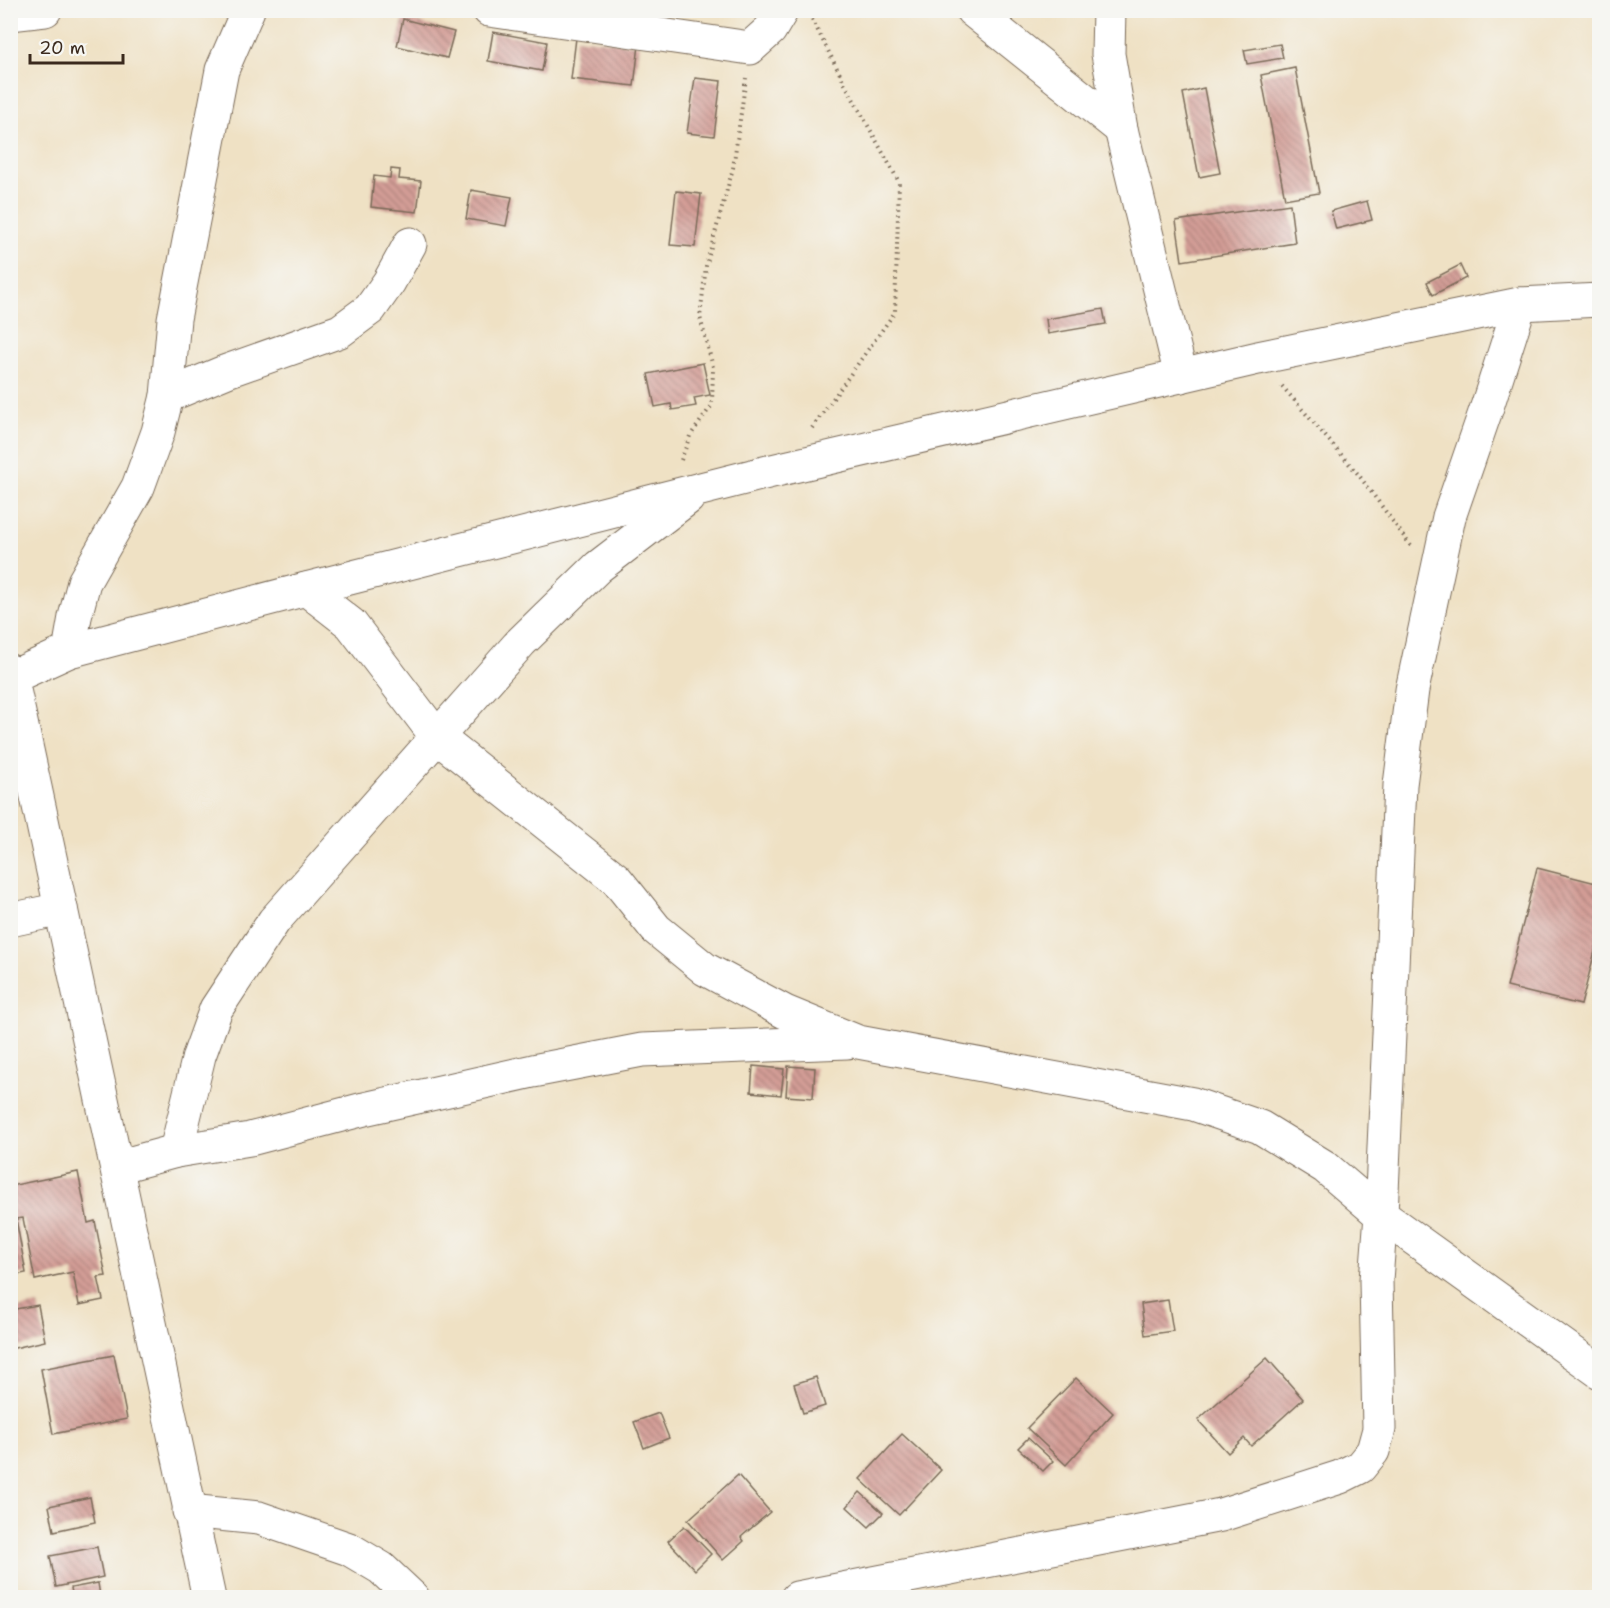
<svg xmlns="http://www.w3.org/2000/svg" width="1610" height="1608" viewBox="0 0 1610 1608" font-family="'Shantell Sans',sans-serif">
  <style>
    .building { fill: url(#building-back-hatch) }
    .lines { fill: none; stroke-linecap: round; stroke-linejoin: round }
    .minor-casing { stroke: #7a6a58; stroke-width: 35 }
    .path { stroke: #7a6a58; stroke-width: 4; stroke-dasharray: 1.5 4.5; stroke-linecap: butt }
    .minor { stroke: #fff; stroke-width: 33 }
  </style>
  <defs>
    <pattern id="building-back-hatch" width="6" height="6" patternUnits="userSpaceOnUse" patternTransform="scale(1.5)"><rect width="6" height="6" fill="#d39d96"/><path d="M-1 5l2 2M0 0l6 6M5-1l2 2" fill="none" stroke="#ac807a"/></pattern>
  </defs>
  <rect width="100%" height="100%" fill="#f6f6f2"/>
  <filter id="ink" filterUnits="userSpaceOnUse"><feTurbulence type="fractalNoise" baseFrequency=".0167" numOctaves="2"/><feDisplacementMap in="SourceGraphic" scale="12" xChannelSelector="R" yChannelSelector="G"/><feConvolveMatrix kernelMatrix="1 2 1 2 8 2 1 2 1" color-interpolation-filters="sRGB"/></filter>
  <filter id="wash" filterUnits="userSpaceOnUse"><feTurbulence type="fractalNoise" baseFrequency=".008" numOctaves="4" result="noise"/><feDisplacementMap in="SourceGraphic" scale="24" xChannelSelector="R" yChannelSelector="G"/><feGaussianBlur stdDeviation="1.35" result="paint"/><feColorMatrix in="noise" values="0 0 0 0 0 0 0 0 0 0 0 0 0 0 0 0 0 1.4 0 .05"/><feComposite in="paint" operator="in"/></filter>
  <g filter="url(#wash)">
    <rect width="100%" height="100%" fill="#efe1c4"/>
    <g id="blocks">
      <!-- building -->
      <g class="building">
        <polygon points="403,19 454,32 447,58 397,46"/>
        <polygon points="493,32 547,42 542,71 488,61"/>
        <polygon points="576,38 639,45 634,86 571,79"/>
        <polygon points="1280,44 1283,58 1247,64 1244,50"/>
        <polygon points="1295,68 1319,193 1285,199 1261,75"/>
        <polygon points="695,78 721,81 714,136 687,133"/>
        <polygon points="1204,88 1220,173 1199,177 1183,93"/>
        <polygon points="391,169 400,170 399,179 421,181 417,212 371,207 374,176 390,178"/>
        <polygon points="471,190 512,197 506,226 466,219"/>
        <polygon points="676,191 701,194 695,247 670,245"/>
        <polygon points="1367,201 1372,220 1336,229 1331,211"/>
        <polygon points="1290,204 1295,243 1182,261 1176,221"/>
        <polygon points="1460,265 1466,278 1433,295 1427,282"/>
        <polygon points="1103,309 1106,324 1048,334 1046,319"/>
        <polygon points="703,363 710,395 694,398 696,406 672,410 671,404 655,407 648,374"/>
        <polygon points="1537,868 1600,884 1600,932 1581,1005 1507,987"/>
        <polygon points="753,1066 784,1069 781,1095 751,1092"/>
        <polygon points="788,1066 815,1068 813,1098 786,1096"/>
        <polygon points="78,1172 88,1223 95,1221 106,1276 98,1277 103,1300 79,1305 73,1272 35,1280 23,1218 16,1219 26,1273 10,1276 10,1186"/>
        <polygon points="1168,1300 1173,1331 1145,1335 1141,1304"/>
        <polygon points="38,1305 45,1341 10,1349 10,1310"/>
        <polygon points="114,1355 127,1419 53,1434 41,1369"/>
        <polygon points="1267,1358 1303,1399 1251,1446 1244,1438 1228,1453 1198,1420"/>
        <polygon points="816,1377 825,1406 803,1413 794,1384"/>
        <polygon points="1076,1378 1113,1413 1066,1465 1027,1428"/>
        <polygon points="659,1413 669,1438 644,1448 634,1422"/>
        <polygon points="902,1434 941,1470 899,1515 860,1479"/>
        <polygon points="1028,1438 1053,1461 1043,1471 1018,1448"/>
        <polygon points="738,1475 770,1512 741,1537 744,1541 723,1560 688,1520"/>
        <polygon points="860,1492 883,1513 869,1527 847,1507"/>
        <polygon points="90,1497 95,1522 54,1531 49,1506"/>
        <polygon points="684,1526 711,1554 695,1570 668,1541"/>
        <polygon points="97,1547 103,1577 56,1587 50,1556"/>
        <polygon points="98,1583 100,1596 73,1598 71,1588"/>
      </g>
    </g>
  </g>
  <g filter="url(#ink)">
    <use href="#blocks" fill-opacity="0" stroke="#7a6a58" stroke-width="1.5"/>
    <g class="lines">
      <defs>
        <g id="minor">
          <polyline points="489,10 750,48 770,30 782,10"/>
          <polyline points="972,10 1121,129"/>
          <polyline points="1109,10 1108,54 1121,129 1181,376"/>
          <polyline points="10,14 45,10"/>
          <polyline points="1520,304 1487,407 1449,517 1412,690 1400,785 1381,1215 1600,1372"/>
          <polyline points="167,396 227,371 340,331 370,309 389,282 410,244"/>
          <polyline points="306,589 351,624 437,737 616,879 656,929 705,969 785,1012 858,1042 1193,1104 1260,1127 1325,1167 1381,1215 1376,1280 1379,1429 1373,1451 1360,1467 1340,1477 1221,1515 797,1598"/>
          <polyline points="69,651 75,617 84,582 138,487 158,432 167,396 174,319 222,70 248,10"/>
          <polyline points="10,671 209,1598"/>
          <polyline points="10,678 69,651 306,589 772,471 1258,358 1520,304 1600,300"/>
          <polyline points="10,920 61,909"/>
          <polyline points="176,1151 199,1056 216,1009 274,921 521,642 598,567 688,498"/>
          <polyline points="117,1167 176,1151 250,1139 364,1109 533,1071 642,1050 847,1042"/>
          <polyline points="189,1511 259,1518 349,1549 381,1568 413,1598"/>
        </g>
      </defs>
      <!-- minor casing -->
      <use href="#minor" class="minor-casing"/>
      <!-- path -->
      <g class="path">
        <polyline points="812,19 845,84 899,182 895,312 812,428"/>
        <polyline points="1282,386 1358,474 1411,546"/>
        <polyline points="681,460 690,436 712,405 713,367 700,317 706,266 733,168 746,78"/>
      </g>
      <!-- minor -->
      <use href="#minor" class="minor"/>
    </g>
  </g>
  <!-- margin -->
  <rect width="1610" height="1608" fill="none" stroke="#f6f6f2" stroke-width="36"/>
  <!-- scale -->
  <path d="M30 54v9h93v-9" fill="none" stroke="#3b2a1e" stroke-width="3"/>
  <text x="39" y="54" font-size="18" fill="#3b2a1e" stroke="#f6f6f2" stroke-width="4.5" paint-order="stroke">20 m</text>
</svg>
